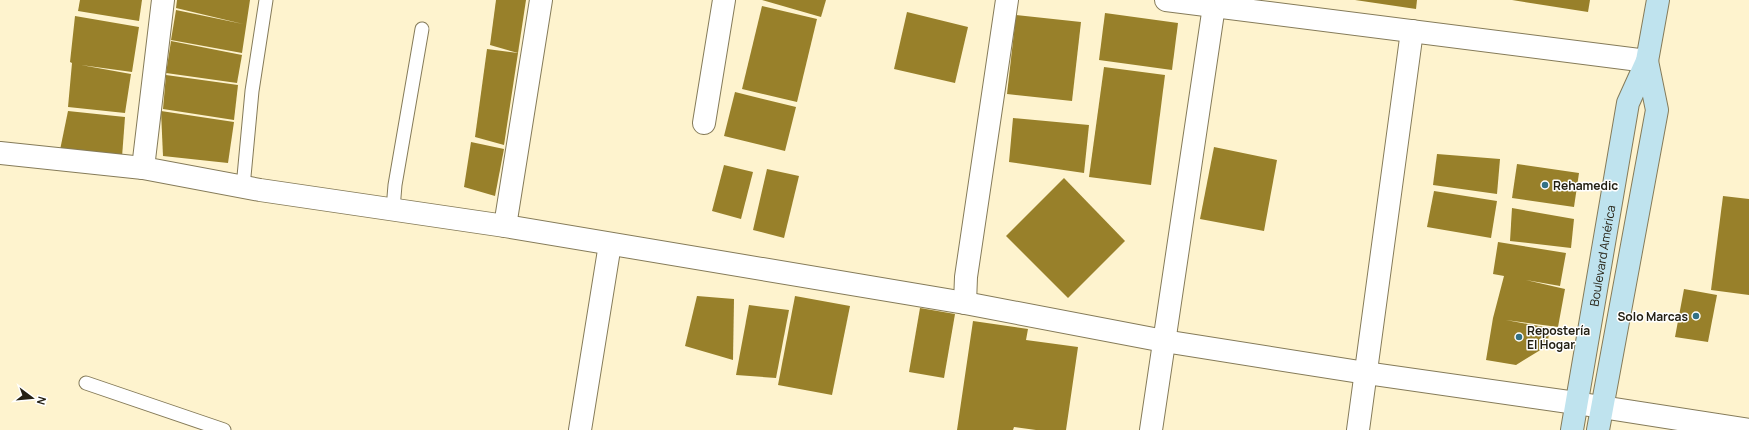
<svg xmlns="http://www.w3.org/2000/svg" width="1749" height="430" viewBox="0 0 1749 430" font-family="Manrope,sans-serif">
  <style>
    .building { fill: #98802a }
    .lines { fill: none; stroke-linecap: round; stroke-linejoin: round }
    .service-casing { stroke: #857b59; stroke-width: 15 }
    .minor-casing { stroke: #857b59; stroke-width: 24 }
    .tertiary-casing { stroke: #857b59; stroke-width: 24 }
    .secondary-casing { stroke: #857b59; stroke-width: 24 }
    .service { stroke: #fff; stroke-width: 13 }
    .minor { stroke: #fff; stroke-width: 22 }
    .tertiary { stroke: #fff; stroke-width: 22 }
    .secondary { stroke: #bfe3ee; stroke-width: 22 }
    .poi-dot { fill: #337186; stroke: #fff; stroke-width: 1.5 }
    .labels { text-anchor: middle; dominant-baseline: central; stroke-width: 3; stroke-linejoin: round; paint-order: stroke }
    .poi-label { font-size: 12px; font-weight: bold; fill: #242013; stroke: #fff; text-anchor: start }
    .street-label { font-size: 12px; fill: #242013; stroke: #fff }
  </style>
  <rect width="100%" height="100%" fill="#fef3ce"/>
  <!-- building -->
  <g class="building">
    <polygon points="80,0 142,0 139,21 78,11"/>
    <polygon points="177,0 250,0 242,53 171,40 176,10 243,24 176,8"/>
    <polygon points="496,0 526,0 518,53 490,45"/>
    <polygon points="762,0 826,0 821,17"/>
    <polygon points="1355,0 1417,0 1416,9"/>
    <polygon points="1512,0 1590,0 1588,12"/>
    <polygon points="762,6 817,19 797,102 742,89"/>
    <polygon points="907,12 968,27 955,83 894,69"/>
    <polygon points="1105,13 1178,23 1172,70 1099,60"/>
    <polygon points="1016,15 1081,22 1072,101 1007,94"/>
    <polygon points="75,16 139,27 132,72 81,65 131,74 125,113 68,107 72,63 70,62"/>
    <polygon points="171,41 242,55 237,83 166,73"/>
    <polygon points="487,49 518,53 504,145 475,137"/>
    <polygon points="1104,67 1165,75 1151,185 1089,177"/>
    <polygon points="166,75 238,85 234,120 163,109"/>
    <polygon points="735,92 796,107 785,151 724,136"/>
    <polygon points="68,111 125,117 122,157 60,150"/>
    <polygon points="161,111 234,122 228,163 163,156"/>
    <polygon points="1013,118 1089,125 1084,173 1009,162"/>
    <polygon points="471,142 504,149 495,196 464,187"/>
    <polygon points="1214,147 1277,160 1264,231 1200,219"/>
    <polygon points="1437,154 1500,159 1497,194 1433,185"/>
    <polygon points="1517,164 1579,173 1574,207 1512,198"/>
    <polygon points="724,165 753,172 741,219 712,211"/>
    <polygon points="767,169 799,176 784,238 753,230"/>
    <polygon points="1064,178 1125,241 1068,298 1006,236"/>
    <polygon points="1434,191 1497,201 1491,238 1427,227"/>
    <polygon points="1723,196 1749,199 1749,295 1711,290"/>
    <polygon points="1512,208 1574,219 1571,248 1510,241"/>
    <polygon points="1498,242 1566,253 1560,286 1526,280 1565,289 1558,327 1506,320 1550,328 1547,346 1516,365 1486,360 1493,318 1504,276 1493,274"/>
    <polygon points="1684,289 1717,295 1708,342 1675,337"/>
    <polygon points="697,296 734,299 733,360 685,346"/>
    <polygon points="795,296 850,306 832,395 778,385"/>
    <polygon points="749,305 789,310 776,378 736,375"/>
    <polygon points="920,308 955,314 944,378 909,372"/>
    <polygon points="973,321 1028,329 1026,340 1078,347 1066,430 1036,430 1014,427 1013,430 957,430"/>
  </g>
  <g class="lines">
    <defs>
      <g id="service">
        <polyline points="243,187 252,91 266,0"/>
        <polyline points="393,209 395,185 422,29"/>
        <polyline points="86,383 224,430"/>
      </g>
      <g id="minor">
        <polyline points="1166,0 1647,61"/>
        <polyline points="704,123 724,0"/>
        <polyline points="0,153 143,168 260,190 505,226 965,303 1164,341 1366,373 1576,403"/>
        <polyline points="143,168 163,0"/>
        <polyline points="505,226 541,0"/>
        <polyline points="965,303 966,277 1007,0"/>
        <polyline points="580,430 610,244"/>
        <polyline points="1151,430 1214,6"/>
        <polyline points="1358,430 1412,31"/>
      </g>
      <polyline id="tertiary" points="1576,403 1749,430"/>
      <g id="secondary">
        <path id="s1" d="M1572 430 1628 103 1647 61 1658 0"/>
        <polyline points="1598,430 1657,110 1647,61"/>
      </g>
    </defs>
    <!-- service casing -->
    <use href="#service" class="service-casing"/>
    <!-- minor casing -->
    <use href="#minor" class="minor-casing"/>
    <!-- tertiary casing -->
    <use href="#tertiary" class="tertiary-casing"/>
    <!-- secondary casing -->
    <use href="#secondary" class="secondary-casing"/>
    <!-- service -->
    <use href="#service" class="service"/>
    <!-- minor -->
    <use href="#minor" class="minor"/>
    <!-- tertiary -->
    <use href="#tertiary" class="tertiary"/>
    <!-- secondary -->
    <use href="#secondary" class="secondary"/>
  </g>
  <!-- markers -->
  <g class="poi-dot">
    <circle cx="1545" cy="185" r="4"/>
    <circle cx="1696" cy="316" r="4"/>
    <circle cx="1519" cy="337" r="4"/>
  </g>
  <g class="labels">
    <!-- poi labels -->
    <g class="poi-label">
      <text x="1553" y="185">Rehamedic</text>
      <text x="1688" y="316" text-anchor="end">Solo Marcas</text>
      <text x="1527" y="330">Repostería<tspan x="1527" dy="14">El Hogar</tspan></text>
    </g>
    <!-- street labels -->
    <g class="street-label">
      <text stroke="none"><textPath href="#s1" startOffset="177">Boulevard América</textPath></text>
    </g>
  </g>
  <!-- north arrow -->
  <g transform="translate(32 398) rotate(106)" stroke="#ffffff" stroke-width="3" paint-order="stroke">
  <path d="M0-3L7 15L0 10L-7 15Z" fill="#242013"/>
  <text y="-6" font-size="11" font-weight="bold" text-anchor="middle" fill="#242013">N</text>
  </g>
</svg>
